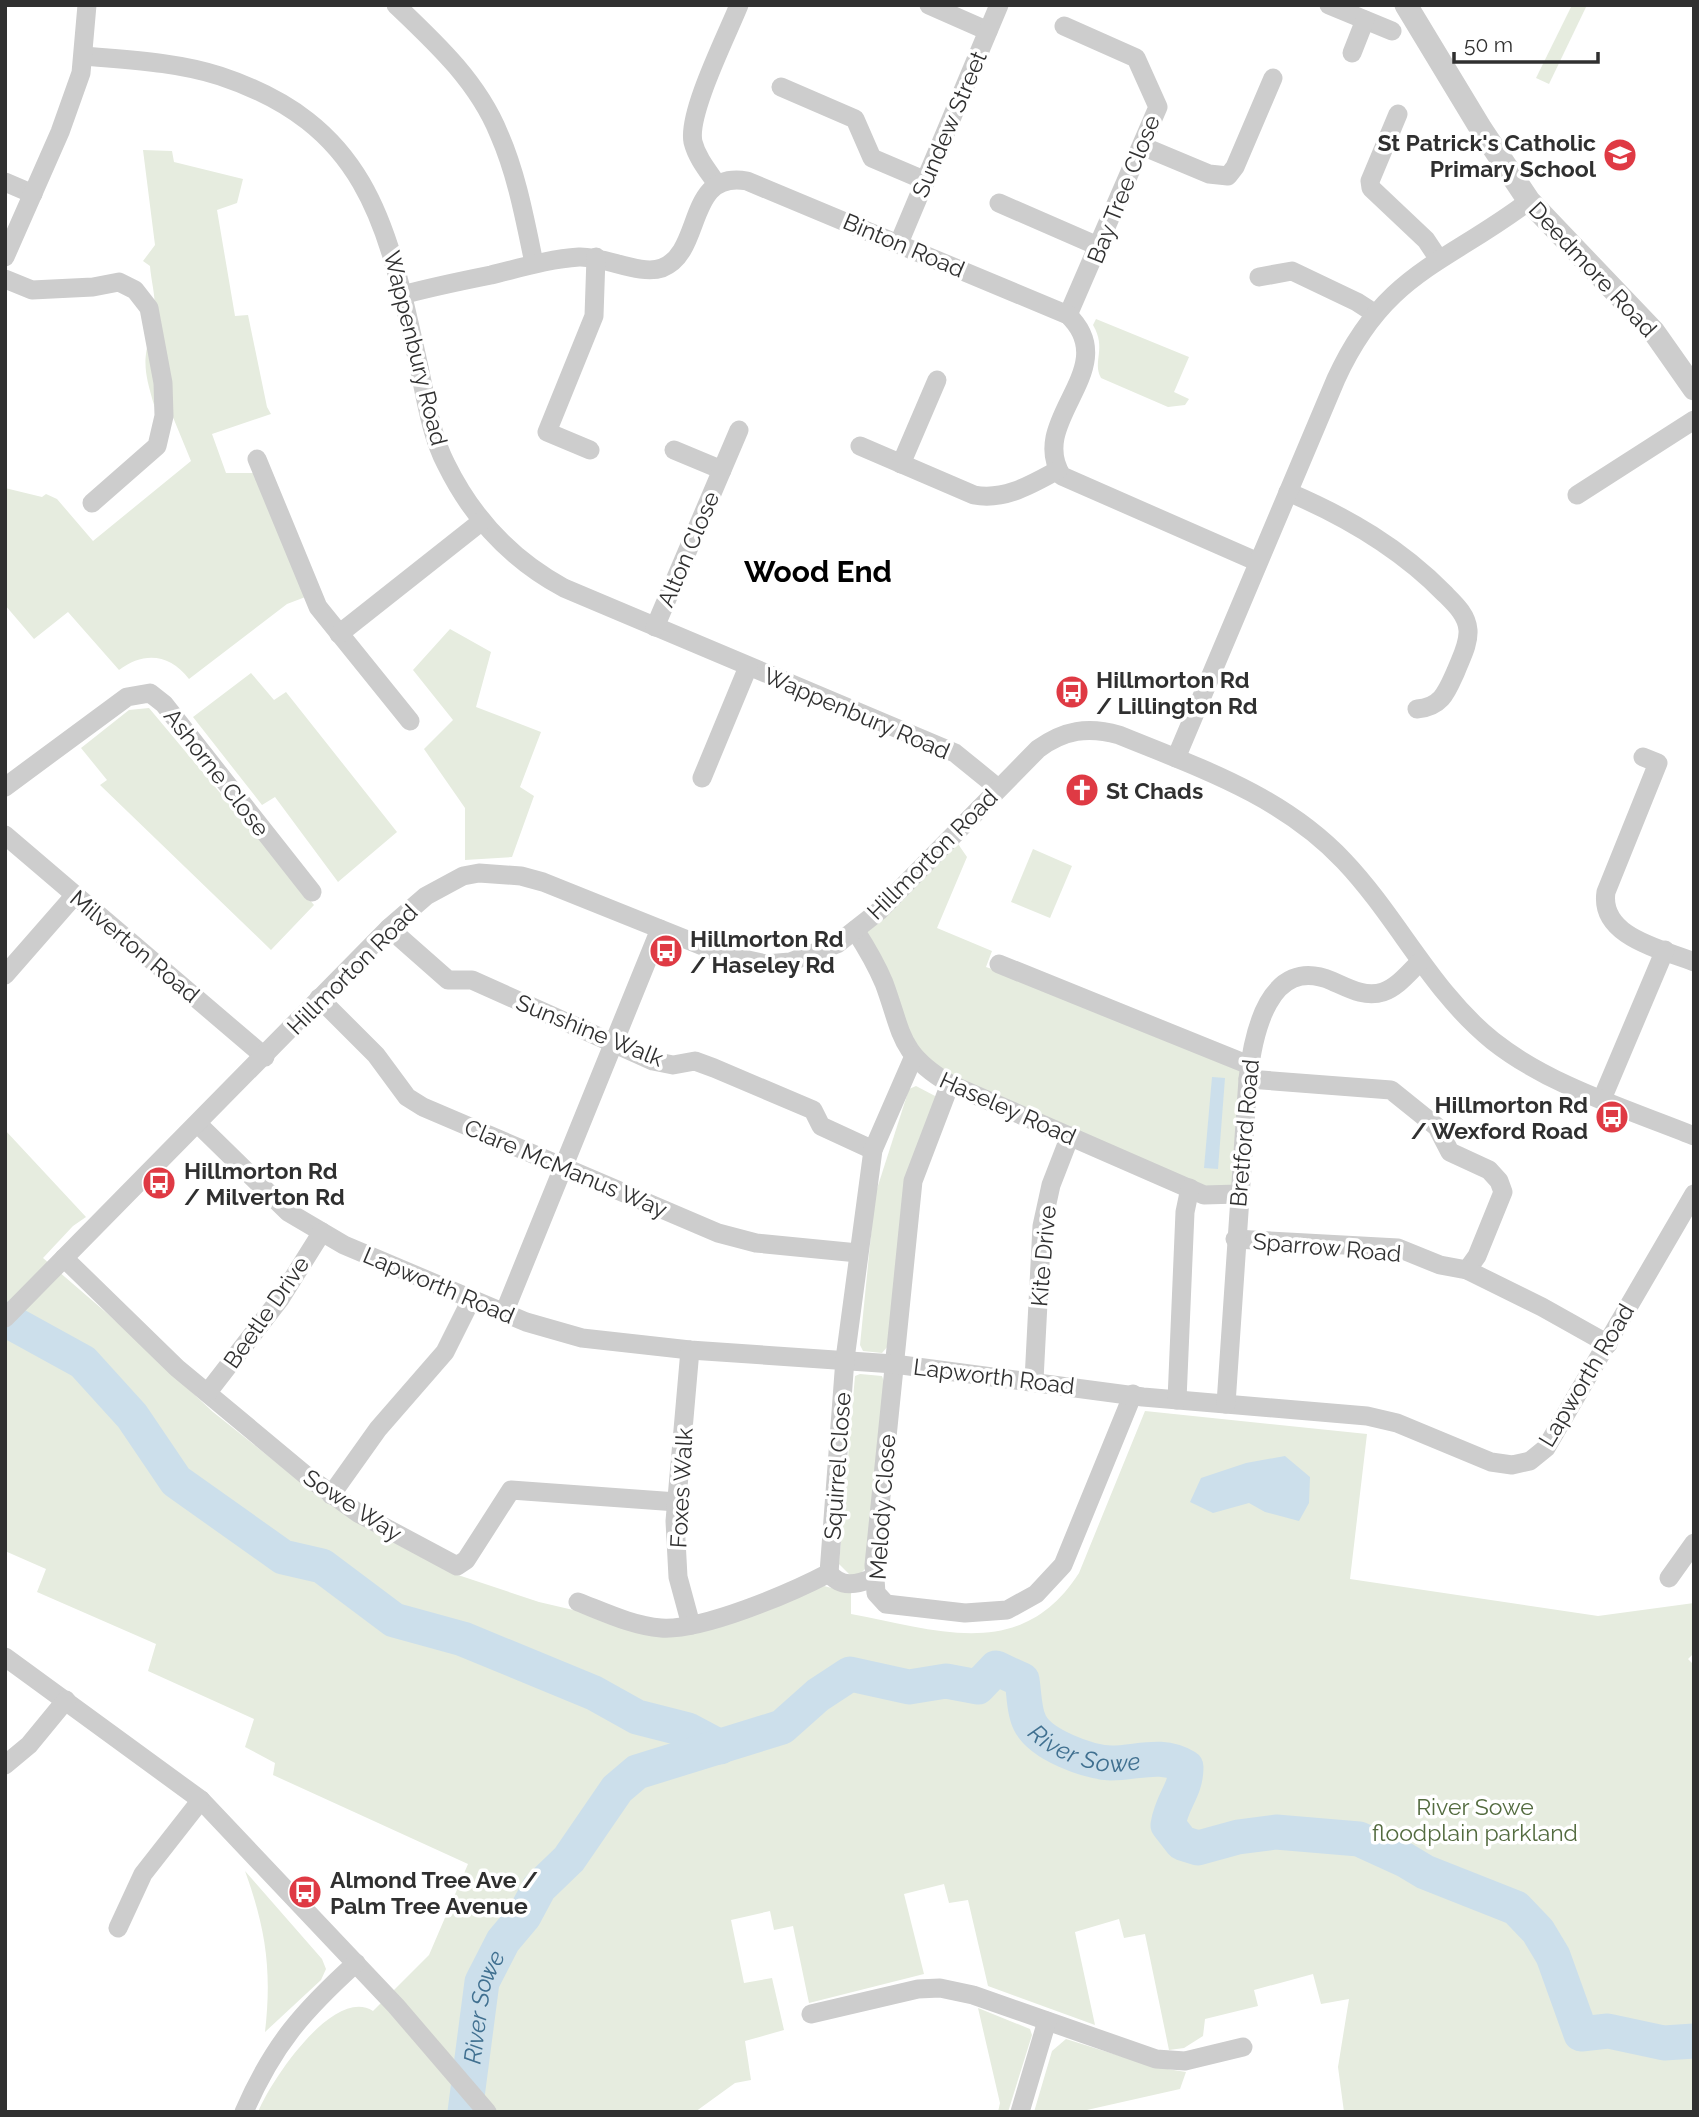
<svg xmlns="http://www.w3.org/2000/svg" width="1699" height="2117" viewBox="0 0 1699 2117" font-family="Raleway,sans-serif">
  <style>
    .green { fill: #e6ecdf }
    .water { fill: #ccdfeb }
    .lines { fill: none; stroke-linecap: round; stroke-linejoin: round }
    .river { stroke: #ccdfeb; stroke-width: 35 }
    .minor { stroke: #cdcdcd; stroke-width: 19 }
    .tertiary { stroke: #cdcdcd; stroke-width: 23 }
    .labels { text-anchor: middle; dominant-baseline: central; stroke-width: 7; stroke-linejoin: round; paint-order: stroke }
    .street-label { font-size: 23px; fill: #303030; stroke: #fff }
    .poi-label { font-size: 23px; font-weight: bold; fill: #303030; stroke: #fff; text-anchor: start }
    .park-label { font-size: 23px; fill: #536b3f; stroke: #fff }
    .water-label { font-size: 24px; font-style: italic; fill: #407090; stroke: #fff }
    .district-label { font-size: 30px; font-weight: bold; fill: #000; stroke: #fff }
  </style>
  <rect width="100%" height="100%" fill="#fff"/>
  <!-- green -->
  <g class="green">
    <polygon points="1572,5 1587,5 1549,84 1536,78"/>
    <path d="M143 150 172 151 174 162 243 179 237 203 217 210 235 316 248 315 267 407 271 414 212 434 226 473H256L308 596 287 604 189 679C170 654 144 651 119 670L68 612 34 639 5 605V488L42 497 46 494 57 499 93 541 191 461 170 410 155 408C141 362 144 361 154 316 157 301 151 281 150 266L143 261 155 245Z"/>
    <path d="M1096 319 1189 357 1174 392 1189 399 1185 405 1168 407 1101 378C1092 361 1107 349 1093 325Z"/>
    <polygon points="450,629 491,652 476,707 541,732 520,787 534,796 512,857 465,860 465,808 424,749 453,720 413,670"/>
    <polygon points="251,673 274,700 286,692 397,832 338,882 275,797 262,805 193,717"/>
    <polygon points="149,708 314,905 271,950 100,785 107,780 81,748 129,710"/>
    <polygon points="954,838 967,857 937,928 992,951 986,967 1031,982 1244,1068 1235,1189 1210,1188 951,1078 918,1052 862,929"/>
    <polygon points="1033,849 1072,866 1050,918 1011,902"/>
    <polygon points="916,1086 937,1097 888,1346 882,1353 863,1351 860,1345 875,1195 909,1089"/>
    <path d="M5 1130 86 1217 73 1226 43 1258 109 1315 213 1412 327 1503 381 1535 458 1575 539 1602 599 1616 663 1636 824 1586 851 1593V1614C938 1630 1021 1663 1079 1573L1145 1411 1367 1434 1350 1579 1598 1616 1694 1603V1653L1688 1659 1694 1665V2112H1344L1338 2067 1349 1999 1321 2004 1313 1974 1254 1990 1258 2006 1205 2019 1203 2036 1184 2048 1169 2050 1145 1934 1124 1938 1119 1919 1075 1932 1095 2025 988 1986 968 1900 949 1903 944 1884 904 1894 924 1974 809 2003 793 1926 774 1930 770 1911 731 1920 744 1983 772 1978 784 2030 745 2041 751 2080 735 2083 695 2112H258C271 2080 334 1986 373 2011L429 1955 468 1864 273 1775 275 1763 245 1747 254 1719 148 1671 156 1644 37 1592 46 1569 5 1551Z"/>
    <polygon points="860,1374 882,1376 884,1382 866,1568 860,1574 850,1575 839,1564 855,1376"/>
    <path d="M245 1871 322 1959 326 1969 321 1980 265 2032C272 1971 266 1929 245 1871Z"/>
    <polygon points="978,2008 1030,2029 1032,2035 1008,2112 998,2112 1000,2103"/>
    <polygon points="1066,2039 1155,2067 1186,2072 1180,2089 1078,2112 1034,2112 1052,2051"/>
  </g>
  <!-- water -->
  <g class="water">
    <polygon points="1212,1077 1225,1078 1218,1169 1204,1168"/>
    <polygon points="1285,1456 1310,1477 1309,1503 1299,1521 1265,1512 1249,1503 1213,1513 1190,1502 1201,1478 1246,1463"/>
  </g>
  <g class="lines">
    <!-- river -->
    <g class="river">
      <polyline points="5,1319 83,1362 132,1416 176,1481 283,1557 322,1566 394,1620 463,1639 594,1693 637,1717 688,1730 720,1747"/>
      <path id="s1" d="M465 2112 482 1982 503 1941 524 1916 539 1888 569 1859 617 1789 637 1772 782 1727 818 1695 850 1674 909 1687 946 1681 978 1687 996 1668 1022 1680C1024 1692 1024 1712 1030 1723 1041 1745 1088 1762 1111 1763 1138 1763 1161 1752 1186 1767 1186 1791 1172 1800 1168 1825L1182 1843 1198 1848 1238 1837 1276 1832 1359 1839 1405 1860 1425 1872 1516 1908 1538 1931 1553 1956 1581 2034 1608 2031 1664 2043 1694 2041"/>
    </g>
    <!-- minor -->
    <g class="minor">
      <path d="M396 5C436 43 478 82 499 134 517 175 525 220 534 263"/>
      <polyline points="929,5 988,31"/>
      <polyline points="1329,5 1392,31"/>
      <polyline points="1064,26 1136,58 1158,107 1068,315"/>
      <polyline points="1352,53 1365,20"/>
      <path d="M84 56C129 60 177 62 220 76 371 126 388 229 419 367 426 399 431 435 446 464 472 517 512 560 564 588L955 753 998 788"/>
      <polyline points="781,87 855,119 872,158 926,181"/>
      <polyline points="1398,114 1370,181 1371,188 1426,240 1438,258"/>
      <polyline points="1142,146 1209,174 1228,176 1235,167 1273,78"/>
      <polyline points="5,182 33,194"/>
      <path d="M717 184C708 171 697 158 693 142 687 114 727 35 739 5"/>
      <polyline points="999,203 1100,247"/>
      <polyline points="899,243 999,5"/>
      <polyline points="5,257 60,132 81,73 87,5"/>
      <polyline points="1259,277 1292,271 1357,302 1374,313"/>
      <polyline points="5,279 32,290 93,287 119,282 135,290 149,308 163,383 164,416 157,446 92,503"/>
      <path d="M402 295C432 287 461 281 491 275 520 268 549 259 579 257 605 256 640 276 662 268 704 252 685 170 747 181L1068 315C1124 369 1026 420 1062 476L1258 562"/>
      <path d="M860 446 974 495C1005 501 1032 484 1058 470"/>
      <polyline points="590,450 547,432 594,316 596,257"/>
      <polyline points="674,450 722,470"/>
      <polyline points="257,459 318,607 410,721"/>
      <polyline points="901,464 937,380"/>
      <path d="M1288 492C1347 517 1400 548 1445 594 1455 604 1467 615 1468 630 1469 644 1461 658 1456 671 1447 691 1442 707 1417 709"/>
      <polyline points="1577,495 1694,420"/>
      <polyline points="655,627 739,430"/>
      <polyline points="339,634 482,521"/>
      <path d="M1643 757 1658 763 1606 892C1599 937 1662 949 1694 962"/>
      <path d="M1176 758 1336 379C1385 272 1444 265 1529 201"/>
      <polyline points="702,778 748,667"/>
      <polyline points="5,787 127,697 150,693 164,704 312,892"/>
      <polyline points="5,835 265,1057"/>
      <polyline points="389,928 448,980 472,980 653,1061 673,1065 695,1061 714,1068 813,1110 821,1126 873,1150"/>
      <path d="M855 930C866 947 876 964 884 983 903 1034 898 1053 950 1084L1204 1195 1238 1194"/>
      <polyline points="999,964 1249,1065"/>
      <polyline points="5,975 75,895"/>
      <polyline points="319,998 376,1055 407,1097 423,1107 718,1233 756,1243 858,1253"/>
      <polyline points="1248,1079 1391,1090 1437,1127 1450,1152 1489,1170 1499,1181 1503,1192 1477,1256 1467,1270"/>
      <polyline points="950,1084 913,1181 874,1565 876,1593 886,1604 965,1613 1007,1610 1036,1594 1063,1565 1133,1394"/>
      <polyline points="1602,1099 1665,950"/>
      <polyline points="198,1124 288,1212 344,1245 526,1322 582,1338 690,1350 894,1364 1143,1397 1367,1416 1397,1423 1491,1462 1512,1465 1530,1461 1546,1448 1694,1194"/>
      <polyline points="1235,1239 1398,1248 1440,1265 1467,1270 1542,1307 1608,1344"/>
      <polyline points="64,1258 177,1368 308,1477 358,1513 457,1566 466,1560 511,1490 677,1502"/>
      <polyline points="504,1313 660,929"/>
      <path d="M5 1318 389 928 426 896 463 876 479 873 521 876 543 882 725 955 766 964 790 962 837 944 879 911 1038 749C1064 730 1088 726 1119 735 1200 768 1283 796 1344 861 1398 918 1431 991 1493 1041 1550 1086 1627 1109 1694 1136"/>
      <polyline points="690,1350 675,1521 678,1577 691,1625"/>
      <polyline points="1034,1380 1042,1226 1051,1185 1070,1136"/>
      <polyline points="208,1392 280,1299 322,1232"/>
      <polyline points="1177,1400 1185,1212 1190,1188"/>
      <path d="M1226 1404 1248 1079C1253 1034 1269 954 1332 981 1348 988 1365 998 1383 992 1398 987 1409 972 1420 962"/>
      <polyline points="331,1495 378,1429 445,1352 471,1300"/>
      <path d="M829 1573C841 1588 856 1585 873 1578"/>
      <polyline points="1669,1578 1694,1543"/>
      <path d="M578 1602C604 1612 633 1626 661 1628 702 1631 791 1593 829 1573L845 1359 873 1150 914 1056"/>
      <polyline points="5,1657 201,1800 396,2006 487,2112"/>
      <polyline points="5,1765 29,1745 66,1700"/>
      <polyline points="118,1928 143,1874 201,1800"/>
      <polyline points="811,2014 918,1989 940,1988 973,1995 1156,2059 1185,2061 1243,2047"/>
      <path d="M244 2112C273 2045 303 2011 356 1963"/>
      <polyline points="1020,2112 1047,2021"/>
    </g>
    <!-- tertiary -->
    <polyline class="tertiary" points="1406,5 1481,129 1529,201 1654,332 1694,389"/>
  </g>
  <!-- icons -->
  <defs>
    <symbol id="school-disc" viewBox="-11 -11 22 22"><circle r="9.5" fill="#df3a44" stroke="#fff"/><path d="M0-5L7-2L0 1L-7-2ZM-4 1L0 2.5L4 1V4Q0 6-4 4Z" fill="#fff"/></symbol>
    <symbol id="bus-disc" viewBox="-11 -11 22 22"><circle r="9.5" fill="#df3a44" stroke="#fff"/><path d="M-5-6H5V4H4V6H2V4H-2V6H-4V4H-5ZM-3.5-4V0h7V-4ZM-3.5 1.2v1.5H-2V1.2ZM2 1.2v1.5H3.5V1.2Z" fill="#fff"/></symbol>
    <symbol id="church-disc" viewBox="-11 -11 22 22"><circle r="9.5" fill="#df3a44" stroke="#fff"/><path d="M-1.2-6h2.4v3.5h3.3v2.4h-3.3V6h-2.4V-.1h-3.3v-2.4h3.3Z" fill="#fff"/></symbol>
  </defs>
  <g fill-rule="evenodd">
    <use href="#school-disc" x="1601" y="136" width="38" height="38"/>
    <use href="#bus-disc" x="1053" y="673" width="38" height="38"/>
    <use href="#church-disc" x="1063" y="771" width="38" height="38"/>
    <use href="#bus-disc" x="647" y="932" width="38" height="38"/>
    <use href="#bus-disc" x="1593" y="1098" width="38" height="38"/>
    <use href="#bus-disc" x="140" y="1164" width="38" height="38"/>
    <use href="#bus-disc" x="286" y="1873" width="38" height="38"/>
  </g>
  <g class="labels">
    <!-- street labels -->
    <g class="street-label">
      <text transform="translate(949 124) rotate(-67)">Sundew Street</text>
      <text transform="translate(1123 189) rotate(-68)">Bay Tree Close</text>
      <text transform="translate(904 245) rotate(23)">Binton Road</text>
      <text transform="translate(1593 269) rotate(47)">Deedmore Road</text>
      <text transform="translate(416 348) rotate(76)">Wappenbury Road</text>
      <text transform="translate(688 549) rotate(-67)">Alton Close</text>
      <text transform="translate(857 713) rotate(23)">Wappenbury Road</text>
      <text transform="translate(217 772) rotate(52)">Ashorne Close</text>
      <text transform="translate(932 854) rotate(-45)">Hillmorton Road</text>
      <text transform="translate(135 946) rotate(40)">Milverton Road</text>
      <text transform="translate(352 969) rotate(-45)">Hillmorton Road</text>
      <text transform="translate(590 1030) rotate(22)">Sunshine Walk</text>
      <text transform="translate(1008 1108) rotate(24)">Haseley Road</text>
      <text transform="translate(1244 1133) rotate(-85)">Bretford Road</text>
      <text transform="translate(566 1168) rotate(23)">Clare McManus Way</text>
      <text transform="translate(1327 1247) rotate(5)">Sparrow Road</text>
      <text transform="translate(1043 1256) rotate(-85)">Kite Drive</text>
      <text transform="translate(439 1285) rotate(23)">Lapworth Road</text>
      <text transform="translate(266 1312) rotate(-55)">Beetle Drive</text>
      <text transform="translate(1586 1375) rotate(-59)">Lapworth Road</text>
      <text transform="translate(994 1376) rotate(7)">Lapworth Road</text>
      <text transform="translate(837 1466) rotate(-86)">Squirrel Close</text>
      <text transform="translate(681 1488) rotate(-87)">Foxes Walk</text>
      <text transform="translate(353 1505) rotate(33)">Sowe Way</text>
      <text transform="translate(882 1507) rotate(-86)">Melody Close</text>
    </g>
    <!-- poi labels -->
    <g class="poi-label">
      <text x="1596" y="142" text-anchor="end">St Patrick's Catholic<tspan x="1596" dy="26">Primary School</tspan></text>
      <text x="1096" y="679">Hillmorton Rd<tspan x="1096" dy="26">/ Lillington Rd</tspan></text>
      <text x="1106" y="790">St Chads</text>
      <text x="690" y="938">Hillmorton Rd<tspan x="690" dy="26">/ Haseley Rd</tspan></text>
      <text x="1588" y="1104" text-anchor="end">Hillmorton Rd<tspan x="1588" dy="26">/ Wexford Road</tspan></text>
      <text x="184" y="1170">Hillmorton Rd<tspan x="184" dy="26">/ Milverton Rd</tspan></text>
      <text x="330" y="1879">Almond Tree Ave /<tspan x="330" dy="26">Palm Tree Avenue</tspan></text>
    </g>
    <!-- park labels -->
    <g class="park-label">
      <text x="1475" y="1806">River Sowe<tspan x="1475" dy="26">floodplain parkland</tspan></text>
    </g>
    <!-- water labels -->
    <g class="water-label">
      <text stroke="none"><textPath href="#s1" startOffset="926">River Sowe</textPath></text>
      <text stroke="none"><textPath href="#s1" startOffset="107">River Sowe</textPath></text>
    </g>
    <!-- district labels -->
    <g class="district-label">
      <text x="818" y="571">Wood End</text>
    </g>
  </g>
  <!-- border -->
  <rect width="1699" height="2117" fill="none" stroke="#303030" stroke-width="14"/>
  <!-- scale -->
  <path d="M1454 52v10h144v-10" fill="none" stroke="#303030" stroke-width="3.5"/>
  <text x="1464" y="52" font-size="21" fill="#303030" stroke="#ffffff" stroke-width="5" paint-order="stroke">50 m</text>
</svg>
